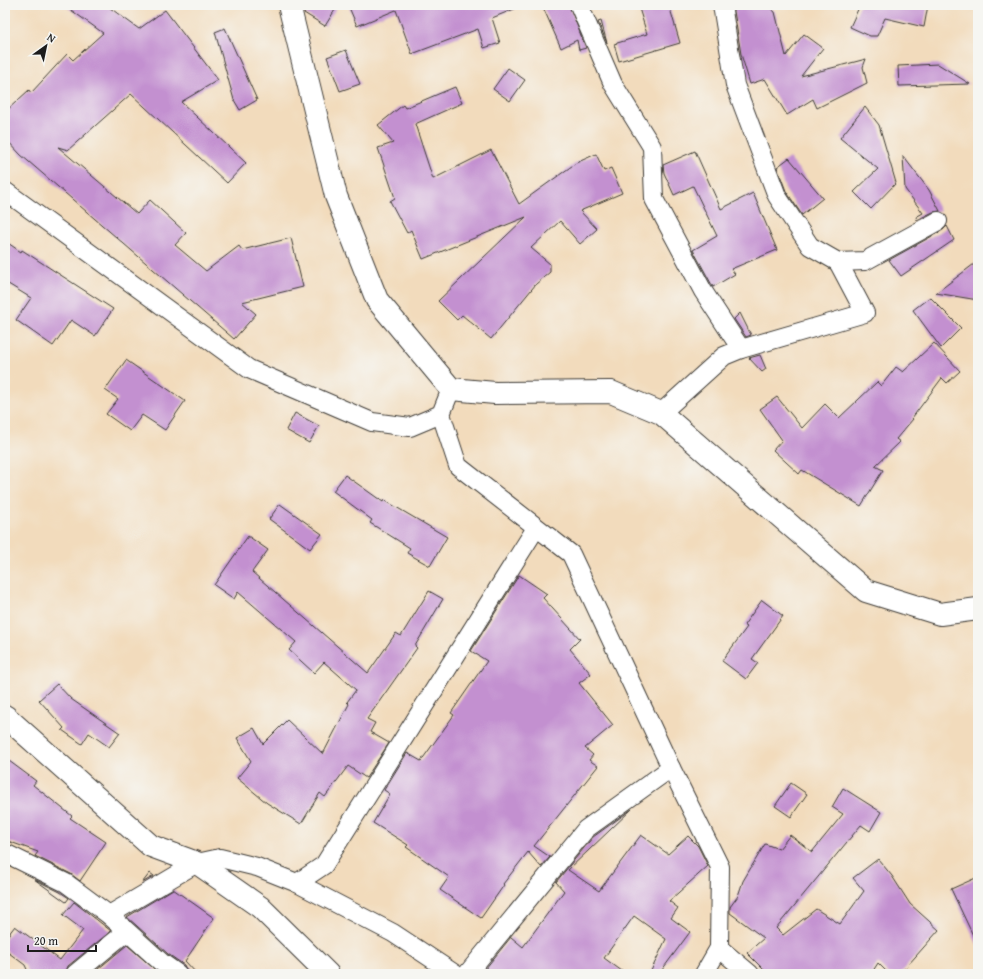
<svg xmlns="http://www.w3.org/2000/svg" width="983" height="979" viewBox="0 0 983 979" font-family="'Gentium Book Plus',serif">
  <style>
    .building { fill: #c390d0 }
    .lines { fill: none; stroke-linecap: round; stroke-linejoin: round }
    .minor-casing { stroke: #3c3934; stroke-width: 20 }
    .tertiary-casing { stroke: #3c3934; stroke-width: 24 }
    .minor { stroke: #fff; stroke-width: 18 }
    .tertiary { stroke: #fff; stroke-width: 22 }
  </style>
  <rect width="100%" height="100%" fill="#f6f6f2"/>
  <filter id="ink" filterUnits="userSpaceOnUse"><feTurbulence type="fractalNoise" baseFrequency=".025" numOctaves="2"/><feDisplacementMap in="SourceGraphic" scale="8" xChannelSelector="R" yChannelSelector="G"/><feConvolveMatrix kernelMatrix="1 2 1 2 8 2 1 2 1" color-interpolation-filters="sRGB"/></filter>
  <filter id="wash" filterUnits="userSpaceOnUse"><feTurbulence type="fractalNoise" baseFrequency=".012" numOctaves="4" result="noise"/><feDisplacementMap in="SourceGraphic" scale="16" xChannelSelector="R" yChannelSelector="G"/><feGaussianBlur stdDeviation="0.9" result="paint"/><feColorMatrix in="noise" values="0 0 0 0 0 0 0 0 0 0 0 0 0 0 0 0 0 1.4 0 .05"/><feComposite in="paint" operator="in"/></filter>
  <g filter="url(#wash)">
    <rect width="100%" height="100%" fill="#f2dbbc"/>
    <g id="blocks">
      <!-- building -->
      <g class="building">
        <polygon points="64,5 106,5 139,29 165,10 218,80 181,102 246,163 227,183 131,94 68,150 58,147 137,214 150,200 186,233 175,245 206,271 239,246 242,250 291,238 303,287 242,302 256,314 234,339 21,155 5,138 5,112 29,90 31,93 67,54 73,60 103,33"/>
        <polygon points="302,5 338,5 325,26 304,13"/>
        <polygon points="348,5 524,5 492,18 500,43 484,48 478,29 412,54 396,10 357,26"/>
        <polygon points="542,5 569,5 586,48 579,50 577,40 561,48"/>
        <polygon points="638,5 669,5 680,43 619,61 614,44 647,34"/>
        <polygon points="733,5 766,5 775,12 786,56 804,34 823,48 801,76 866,59 863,67 867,83 817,108 813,99 787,115 765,79 750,84 741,54"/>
        <polygon points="860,5 928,5 924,27 885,18 877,36 870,36 850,27"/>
        <polygon points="601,21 607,43 598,22"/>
        <polygon points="225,28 257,100 240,110 234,100 215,32"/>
        <polygon points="346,50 360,84 340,91 327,57"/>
        <polygon points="938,64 970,84 899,86 898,66"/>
        <polygon points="508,68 525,80 510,101 493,89"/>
        <polygon points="455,87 462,103 415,124 433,179 491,150 519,204 576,163 596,154 604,171 611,168 622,193 580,211 597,229 580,244 560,221 531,248 550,264 550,272 536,284 491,339 462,315 457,320 438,301 526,217 423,259 411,230 407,233 390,201 395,198 378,148 393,143 378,125 403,105 405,108"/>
        <polygon points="865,107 879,125 896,183 871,209 854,192 878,169 840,138"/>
        <polygon points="695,151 721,209 753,193 777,250 731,269 735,274 713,287 693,250 717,236 693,186 674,195 664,173 663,165"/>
        <polygon points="903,156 929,190 940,211 933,212 917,220 916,217 923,213 905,189"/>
        <polygon points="789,158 823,198 802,215 786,191 777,167"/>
        <polygon points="947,226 954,240 901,276 889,260 943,230"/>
        <polygon points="5,241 21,252 22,250 113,309 95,336 71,320 53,346 16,320 31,298 5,282"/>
        <polygon points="978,261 978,300 936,293"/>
        <polygon points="930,297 961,328 941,348 913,310"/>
        <polygon points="740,313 751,335 746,337 734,319"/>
        <polygon points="934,343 960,371 947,383 942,378 912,418 913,419 896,439 900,442 875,466 883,470 861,506 802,470 799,474 773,450 782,440 760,409 777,397 802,428 825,404 839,418 877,382 881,386 896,367 903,372"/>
        <polygon points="760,355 766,369 762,372 749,358"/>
        <polygon points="126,360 185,401 165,430 142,415 130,431 106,414 118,399 105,390"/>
        <polygon points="295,413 319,426 309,443 286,430"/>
        <polygon points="345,475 383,502 384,500 447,537 430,566 407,553 410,548 370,523 372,520 333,491"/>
        <polygon points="280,504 322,534 310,549 269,519"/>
        <polygon points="248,536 268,550 252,572 368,673 396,633 401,636 429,591 443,599 415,646 417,648 367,719 375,723 370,732 389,743 366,778 348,766 325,797 320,793 301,824 267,803 237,778 251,761 237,738 254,728 263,744 287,720 323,754 349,704 347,702 356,690 324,662 314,673 289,650 296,642 238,592 234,599 214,585"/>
        <polygon points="519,575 547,594 543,598 580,639 570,649 591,674 579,683 613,725 585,748 593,755 589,760 598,766 534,846 550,857 541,867 528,852 503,884 504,885 481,918 440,890 449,877 406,847 408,845 373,823 390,794 384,790 407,753 421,761 454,715 451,713 487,661 471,651"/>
        <polygon points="762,600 783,616 752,659 758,663 746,679 722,661 747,627 744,625"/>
        <polygon points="57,684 71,699 120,733 109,747 89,733 82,744 62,730 64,728 39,700"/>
        <polygon points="5,758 36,781 33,785 72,816 70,818 106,842 80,881 71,874 35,856 38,852 5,840"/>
        <polygon points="791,783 807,794 791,817 775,806"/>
        <polygon points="843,788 881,812 870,831 861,825 776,928 783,935 816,909 840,924 864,891 853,878 878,859 892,876 910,904 939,930 900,974 889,974 878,963 871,974 768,974 747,953 764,938 730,913 730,907 738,896 743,881 765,844 779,849 790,835 812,852 843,814 832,807"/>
        <polygon points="632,809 568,870 599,891 641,835 668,854 688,836 698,846 708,866 669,901 678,908 671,918 690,932 659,974 650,973 666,939 634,916 604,958 626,974 481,974 511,937 523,947 564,891 556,882 593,837"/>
        <polygon points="150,873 154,876 142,883"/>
        <polygon points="978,877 978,946 951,889"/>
        <polygon points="34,879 60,892 69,898 66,902"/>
        <polygon points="173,889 214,918 185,961 197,974 188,974 184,965 168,954 127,917"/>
        <polygon points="74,902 111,931 68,966 65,974 29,974 25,965 5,950 5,939 15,926 60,960 83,930 63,915"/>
        <polygon points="127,945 160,974 92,974"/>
      </g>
    </g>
  </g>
  <g filter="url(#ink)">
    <use href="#blocks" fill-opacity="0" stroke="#3c3934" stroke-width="1"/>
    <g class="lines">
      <defs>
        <g id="minor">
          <polyline points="579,5 613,84 652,147 654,199 703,291 741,349"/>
          <polyline points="722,5 735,85 777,196 810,246 838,262 865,261 938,221"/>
          <polyline points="5,191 249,369 372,422 410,427 441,414 451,389"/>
          <polyline points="661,413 724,356 741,349 865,313 838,262"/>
          <polyline points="441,414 458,466 571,554 671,768 720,867 719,948 704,974"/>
          <polyline points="5,853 66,883 109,915 161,962 178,974"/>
          <polyline points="297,883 324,865 536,528"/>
          <polyline points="109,915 197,863 220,858 257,867 297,883 393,933 455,974"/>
          <polyline points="719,948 750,974"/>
          <polyline points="75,974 126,932"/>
          <polyline points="467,974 586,829 671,768"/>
        </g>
        <g id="tertiary">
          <polyline points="289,5 336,196 377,300 451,389 495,393 611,392 661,413 866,591 940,614 978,609"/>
          <polyline points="5,716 151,846 197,863 260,907 328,974"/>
        </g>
      </defs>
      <!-- minor casing -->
      <use href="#minor" class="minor-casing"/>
      <!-- tertiary casing -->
      <use href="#tertiary" class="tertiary-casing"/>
      <!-- minor -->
      <use href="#minor" class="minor"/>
      <!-- tertiary -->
      <use href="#tertiary" class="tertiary"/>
    </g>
  </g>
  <!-- margin -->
  <rect width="983" height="979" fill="none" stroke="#f6f6f2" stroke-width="20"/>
  <!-- north arrow -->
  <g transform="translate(46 46) rotate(33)" stroke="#f6f6f2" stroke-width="3" paint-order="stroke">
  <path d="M0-3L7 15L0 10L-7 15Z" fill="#1c1c1c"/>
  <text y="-6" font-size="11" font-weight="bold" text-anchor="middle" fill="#1c1c1c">N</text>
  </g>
  <!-- scale -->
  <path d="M28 945v6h68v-6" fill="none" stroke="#1c1c1c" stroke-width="2"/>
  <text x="34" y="945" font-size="12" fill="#1c1c1c" stroke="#f6f6f2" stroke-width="3" paint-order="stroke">20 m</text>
</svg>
